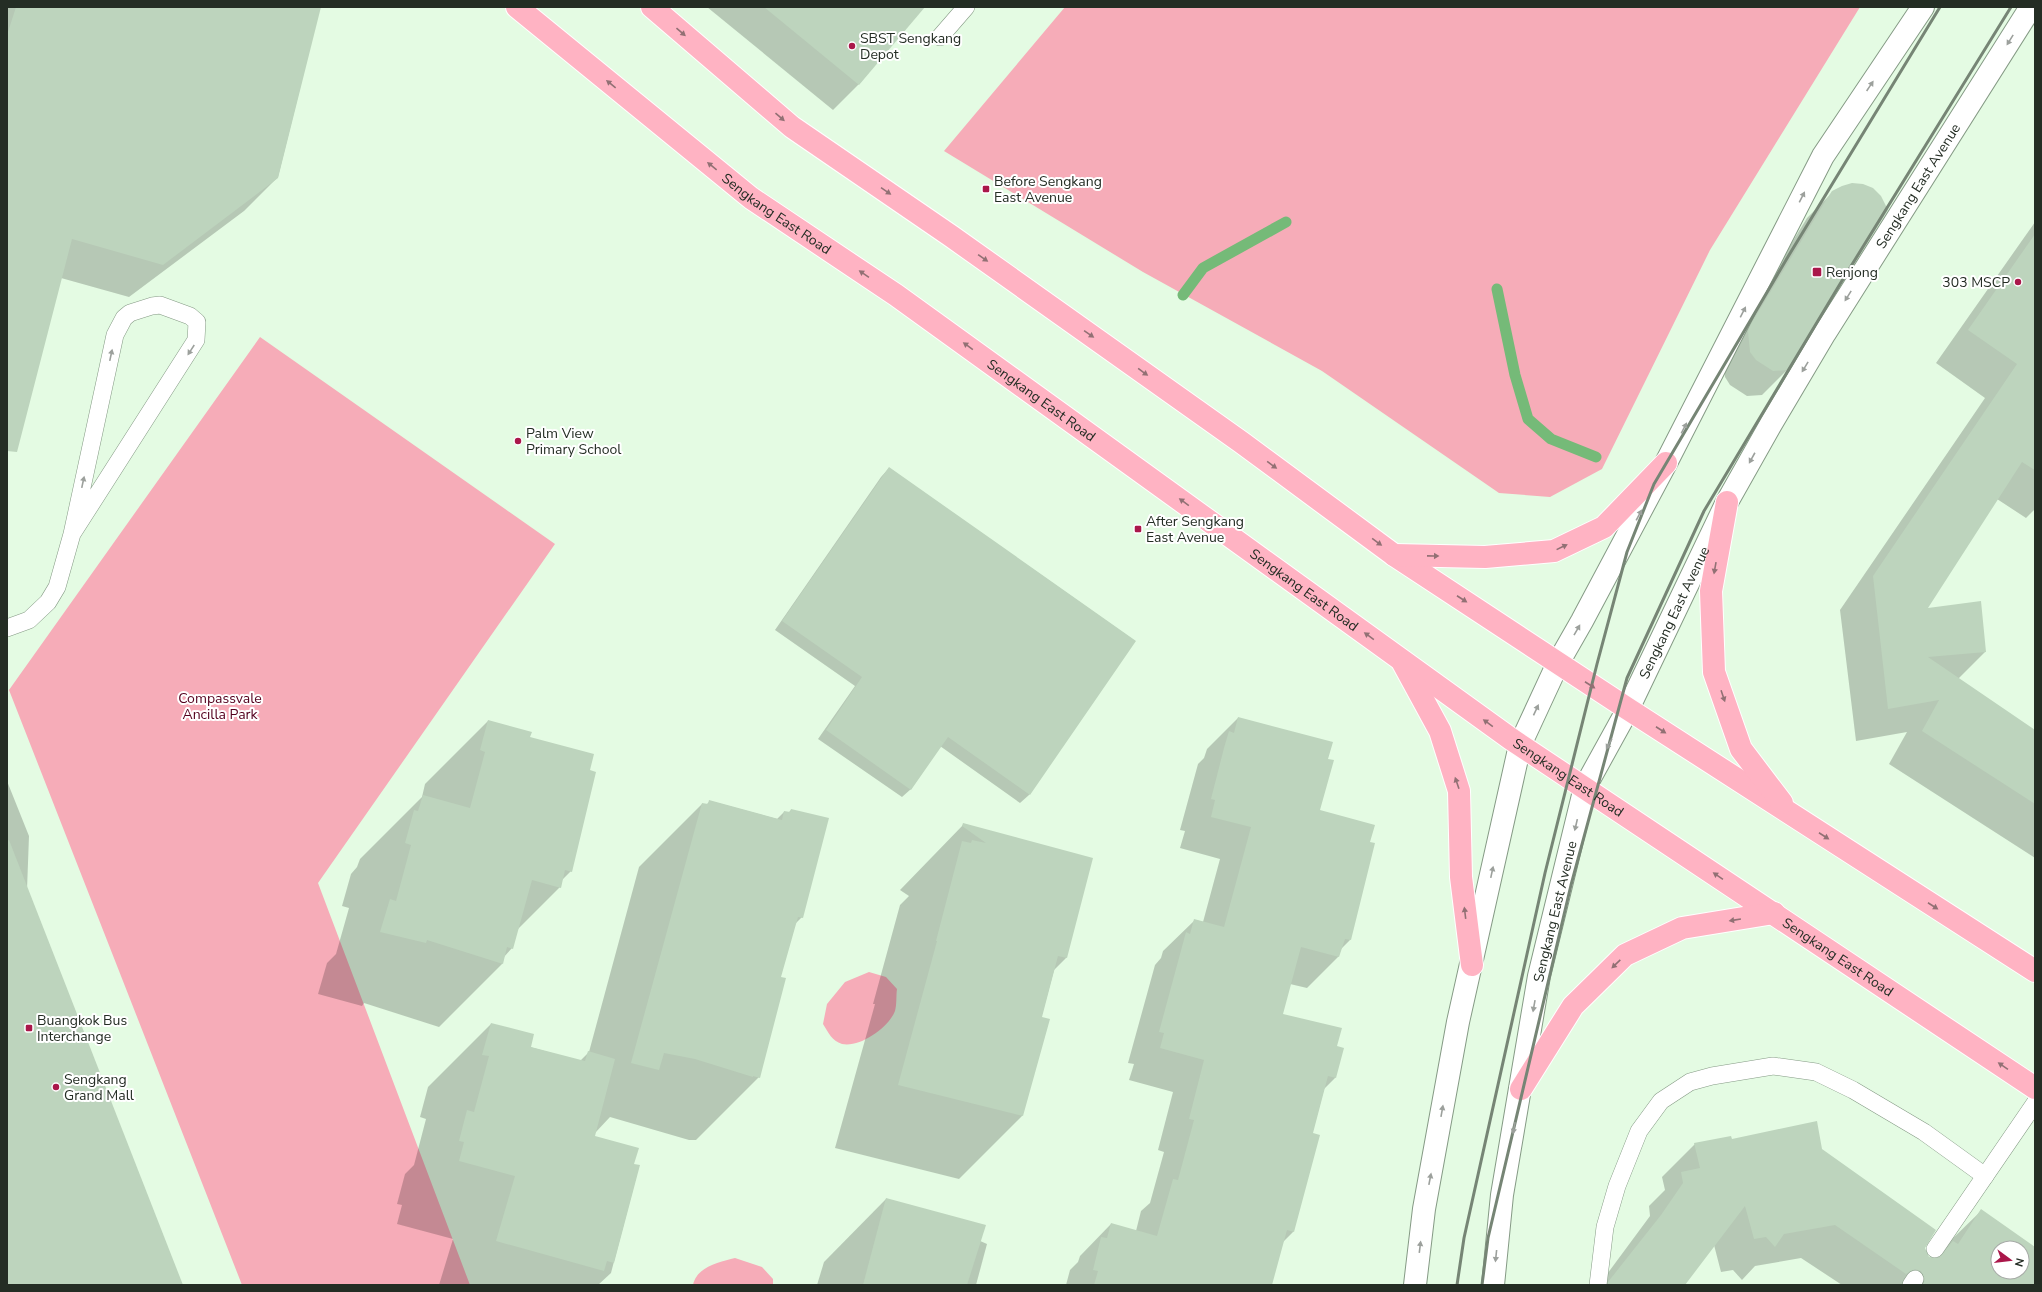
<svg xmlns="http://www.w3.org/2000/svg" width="2042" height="1292" viewBox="0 0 2042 1292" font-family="'Nunito Sans',sans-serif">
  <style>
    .green { fill: #f6acb8 }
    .shadow { fill: #0003; fill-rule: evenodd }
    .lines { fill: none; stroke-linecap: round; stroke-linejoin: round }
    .stream { stroke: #75ba78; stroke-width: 11 }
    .building { fill: #bdd4bd; fill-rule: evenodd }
    .lane-casing { stroke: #859a85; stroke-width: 18 }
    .secondary-casing { stroke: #859a85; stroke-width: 24 }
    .primary-casing { stroke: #fff; stroke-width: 24 }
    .lane { stroke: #fff; stroke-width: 17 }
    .secondary { stroke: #fff; stroke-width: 22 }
    .primary { stroke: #ffb3c3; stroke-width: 22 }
    .rail { stroke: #768575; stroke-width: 3 }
    .oneway { fill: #927074 }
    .oneway2 { fill: #9ca09c }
    .poi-dot { fill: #aa174a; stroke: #fff; stroke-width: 1.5 }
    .labels { text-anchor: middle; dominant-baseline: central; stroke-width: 4; stroke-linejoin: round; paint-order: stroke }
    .poi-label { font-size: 14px; fill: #242d24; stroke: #fff; text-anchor: start }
    .street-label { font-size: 14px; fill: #242d24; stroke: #fff }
    .park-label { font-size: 14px; fill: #54001e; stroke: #fff }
  </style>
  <rect width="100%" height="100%" fill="#e4fbe3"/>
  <!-- green -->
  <g class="green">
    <polygon points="1065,7 1860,7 1710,250 1602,469 1550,497 1499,493 1322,371 1143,272 944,151"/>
    <polygon points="260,337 555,544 318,883 470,1285 242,1285 9,690"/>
    <path d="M869 972 886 977 897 989C896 995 897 1004 895 1011 889 1027 860 1048 842 1044 832 1041 828 1032 823 1024L827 1004 845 982Z"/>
    <path d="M735 1258 762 1267 773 1279V1285H693C697 1266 720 1262 735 1258Z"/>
  </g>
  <!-- shadow -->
  <g class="shadow">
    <polygon points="7,7 320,7 278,177 244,211 129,297 61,278 7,443"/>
    <polygon points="707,7 924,7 859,84 833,110"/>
    <polygon points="1833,192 1788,369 1762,395 1747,396 1730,385 1725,377 1723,358 1729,345 1807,218"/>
    <polygon points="2035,222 2035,509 2026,518 1997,499 1926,609 1985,652 1958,679 2035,731 2035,858 1889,764 1907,732 1856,741 1840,610 1985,398 1936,363"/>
    <polygon points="889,468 1135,641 1029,795 1020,803 940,746 911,789 902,797 818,739 855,686 775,630 881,477"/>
    <polygon points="1238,718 1327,759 1319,811 1350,940 1341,949 1338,957 1307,988 1290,984 1282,1015 1336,1047 1342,1049 1335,1078 1324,1089 1312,1134 1293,1232 1283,1242 1271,1285 1066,1285 1070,1270 1078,1262 1080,1256 1111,1224 1136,1231 1141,1211 1150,1203 1164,1152 1158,1150 1173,1092 1129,1080 1134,1064 1128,1063 1155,965 1161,958 1163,951 1195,920 1203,922 1220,859 1180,848 1185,831 1180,830 1198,764 1204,758 1207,749"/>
    <polygon points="488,721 529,738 589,771 571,871 562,880 560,887 517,930 512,948 504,957 502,964 439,1027 364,1003 362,1006 318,994 327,963 336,954 349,908 342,906 351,874 357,867 360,859 422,797 425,784"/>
    <polygon points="7,781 29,836 27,890 182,1285 7,1285"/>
    <polygon points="710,801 777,819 784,812 788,813 791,810 802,917 795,924 780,978 759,1077 696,1140 689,1140 610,1117 595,1133 593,1137 633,1165 639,1166 611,1273 598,1285 439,1285 453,1239 397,1224 402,1205 397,1204 405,1174 414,1165 426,1119 420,1117 428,1087 491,1024 530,1047 580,1061 589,1052 639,867 702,804 706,805"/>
    <polygon points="964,824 1091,859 1066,958 1054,970 1041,1018 1049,1020 1022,1116 959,1179 835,1148 875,1004 873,1004 900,905 909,896 900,890"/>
    <path d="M1731 1140 1821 1150 1924 1248 1929 1258 1936 1259 1948 1243 1981 1211 2035 1248V1285H1842L1801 1258 1755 1266 1742 1280 1733 1270 1721 1272 1714 1245 1684 1285H1599L1650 1216 1649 1206 1665 1190 1662 1177 1695 1144ZM1998 1248H2022V1272H1998Z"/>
    <polygon points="886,1199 987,1244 976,1285 817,1285 824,1262"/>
  </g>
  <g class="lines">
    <!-- stream -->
    <g class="stream">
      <polyline points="1497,289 1515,375 1528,419 1551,439 1596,457"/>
      <polyline points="1183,295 1203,268 1286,222"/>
    </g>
  </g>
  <!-- building -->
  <g class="building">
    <polygon points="16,7 321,7 278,178 163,265 72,239 17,452 7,451 7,35"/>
    <polygon points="764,7 925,7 859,85"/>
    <polygon points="1852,183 1863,184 1873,188 1881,196 1888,210 1788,370 1773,371 1756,360 1750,352 1748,331 1751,324 1826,200 1832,191 1842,186"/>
    <polygon points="2035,234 2035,470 2022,462 1928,608 1981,601 1986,652 1928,657 2035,730 2035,804 1922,731 1939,700 1888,709 1873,576 2017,364 1968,330"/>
    <polygon points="889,467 1136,641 1030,795 948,737 911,790 826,730 862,677 782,621"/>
    <polygon points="1238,717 1333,742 1328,759 1334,760 1320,810 1375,825 1370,842 1375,843 1351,940 1345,939 1339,957 1301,947 1283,1014 1342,1028 1337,1046 1344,1048 1336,1078 1328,1076 1313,1133 1320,1135 1294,1232 1287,1230 1272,1285 1094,1285 1098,1271 1093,1270 1101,1237 1107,1238 1111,1223 1157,1236 1173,1179 1178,1180 1194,1120 1189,1119 1204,1060 1160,1048 1164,1033 1159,1032 1186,932 1190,934 1194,919 1224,927 1251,827 1211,817 1215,800 1211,799 1224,748 1229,731 1234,733"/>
    <polygon points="488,720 532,732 530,737 594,754 590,770 596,772 572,872 565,870 561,888 532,880 513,949 507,947 503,964 427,940 426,943 380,932 390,899 396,901 411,845 405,843 414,810 418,811 423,795 470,808 485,752 480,750"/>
    <polygon points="709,800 782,820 784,811 790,812 791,809 829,818 803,918 798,917 781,977 786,978 760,1078 753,1076 753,1077 695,1059 664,1053 659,1070 631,1063 702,803 708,804"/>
    <polygon points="963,823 1093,858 1067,958 1058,956 1042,1017 1050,1019 1023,1116 898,1085 937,941 936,941 962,841 971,843 972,840 986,843 962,826"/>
    <polygon points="9,840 183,1285 7,1285 7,841"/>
    <polygon points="491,1023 534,1034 531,1047 585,1061 588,1051 615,1059 595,1136 639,1148 634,1164 640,1165 614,1263 607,1261 604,1271 496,1241 515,1176 459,1161 464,1142 459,1141 467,1110 474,1112 489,1056 482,1055"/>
    <path d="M1817 1121 1822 1149 1936 1230 1925 1248 1929 1257 1939 1258 1953 1241 1958 1244 1981 1209 2035 1247V1285H1923L1925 1279 1921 1271 1915 1269 1906 1274 1835 1225 1784 1234 1775 1247 1766 1237 1754 1239 1745 1206 1685 1285H1608V1282L1661 1215 1683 1183 1681 1172 1700 1168 1694 1143 1731 1136 1732 1139ZM1998 1248H2022V1272H1998Z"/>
    <polygon points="886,1198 986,1225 967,1285 863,1285"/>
  </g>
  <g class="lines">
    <defs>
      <g id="lane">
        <polyline points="940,37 966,7"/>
        <polyline points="7,628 29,620 48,602 57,587 72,534 115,335 124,318 130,313 152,306 160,305 190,316 197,322 196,340 72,534"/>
        <polyline points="1935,1249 2035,1103"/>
        <polyline points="1598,1285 1605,1227 1617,1186 1639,1131 1661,1101 1690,1082 1712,1076 1773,1066 1816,1072 1853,1090 1924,1132 1985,1176"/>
        <polyline points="1911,1285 1915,1279"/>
      </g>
      <g id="secondary">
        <polyline points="1415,1285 1424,1209 1458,1022 1520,745 1558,663 1582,621 1666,463 1823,156 1923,7"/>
        <path id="s1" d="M1493 1285 1502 1195 1539 976 1585 787 1628 709 1727 502 1771 424 1825 333 2031 7"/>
      </g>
      <g id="primary">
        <path id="s2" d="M517 7 751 198 896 295 1511 739 2035 1088"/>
        <polyline points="652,7 792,127 951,236 1241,442 1394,555 1628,709 2035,971"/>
        <polyline points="1727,502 1711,591 1714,672 1741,749 1782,803"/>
        <polyline points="1394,555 1485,557 1554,551 1604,527 1666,463"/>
        <polyline points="1403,663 1440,731 1459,791 1461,877 1472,965"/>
        <polyline points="1521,1089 1573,1006 1625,955 1682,928 1774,913"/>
      </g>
    </defs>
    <!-- lane casing -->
    <use href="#lane" class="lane-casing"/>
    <!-- secondary casing -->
    <use href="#secondary" class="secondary-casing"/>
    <!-- primary casing -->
    <use href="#primary" class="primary-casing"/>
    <!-- lane -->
    <use href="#lane" class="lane"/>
    <!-- secondary -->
    <use href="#secondary" class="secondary"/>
    <!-- primary -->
    <use href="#primary" class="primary"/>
    <!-- rail -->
    <g class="rail">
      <polyline points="1457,1285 1464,1238 1545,873 1597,664 1627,552 1654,484 1789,255 1940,7"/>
      <polyline points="1482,1285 1488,1238 1571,885 1627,678 1704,511 1840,284 2011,7"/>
    </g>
  </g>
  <!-- one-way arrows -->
  <defs><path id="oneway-solid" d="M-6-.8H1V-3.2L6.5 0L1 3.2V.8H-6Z"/></defs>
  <g class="oneway">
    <use href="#oneway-solid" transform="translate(681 32) rotate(41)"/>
    <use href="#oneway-solid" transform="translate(611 84) rotate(-141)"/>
    <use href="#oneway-solid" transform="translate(780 117) rotate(41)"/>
    <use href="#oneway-solid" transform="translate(712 166) rotate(-141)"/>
    <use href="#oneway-solid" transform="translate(886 191) rotate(34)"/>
    <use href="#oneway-solid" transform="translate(983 258) rotate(35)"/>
    <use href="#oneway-solid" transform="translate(864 274) rotate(-146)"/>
    <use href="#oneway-solid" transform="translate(1089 334) rotate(35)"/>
    <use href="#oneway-solid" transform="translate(968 346) rotate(-144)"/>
    <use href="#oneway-solid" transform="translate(1143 372) rotate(36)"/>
    <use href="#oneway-solid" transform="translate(1272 465) rotate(36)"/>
    <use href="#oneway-solid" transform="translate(1184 502) rotate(-144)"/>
    <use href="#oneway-solid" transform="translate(1377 542) rotate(36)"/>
    <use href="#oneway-solid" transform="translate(1562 547) rotate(-26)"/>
    <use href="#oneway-solid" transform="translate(1433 556) rotate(1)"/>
    <use href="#oneway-solid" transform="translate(1715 568) rotate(100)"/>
    <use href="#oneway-solid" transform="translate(1462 599) rotate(33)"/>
    <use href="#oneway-solid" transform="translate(1369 636) rotate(-144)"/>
    <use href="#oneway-solid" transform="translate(1590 685) rotate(33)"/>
    <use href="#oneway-solid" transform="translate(1723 696) rotate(71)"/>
    <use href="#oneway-solid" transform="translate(1488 723) rotate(-144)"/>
    <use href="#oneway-solid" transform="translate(1661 730) rotate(33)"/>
    <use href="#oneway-solid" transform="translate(1457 783) rotate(-109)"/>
    <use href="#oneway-solid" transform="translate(1824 836) rotate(33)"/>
    <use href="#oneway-solid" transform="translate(1718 876) rotate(-146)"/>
    <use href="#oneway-solid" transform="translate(1933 906) rotate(33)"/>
    <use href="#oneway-solid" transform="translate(1465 913) rotate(-97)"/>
    <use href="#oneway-solid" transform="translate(1735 920) rotate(171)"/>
    <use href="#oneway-solid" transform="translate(1616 964) rotate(136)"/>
    <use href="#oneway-solid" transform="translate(2003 1066) rotate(-146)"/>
  </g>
  <g class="oneway2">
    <use href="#oneway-solid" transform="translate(2010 40) rotate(122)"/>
    <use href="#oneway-solid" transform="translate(1870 86) rotate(-56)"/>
    <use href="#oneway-solid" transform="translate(1802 197) rotate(-63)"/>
    <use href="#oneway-solid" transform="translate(1848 296) rotate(122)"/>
    <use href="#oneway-solid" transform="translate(1743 312) rotate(-63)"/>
    <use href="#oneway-solid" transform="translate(191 350) rotate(123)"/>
    <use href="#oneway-solid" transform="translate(111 355) rotate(-78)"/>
    <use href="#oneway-solid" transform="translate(1805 367) rotate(121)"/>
    <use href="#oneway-solid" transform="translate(1684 428) rotate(-63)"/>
    <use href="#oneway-solid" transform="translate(1752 458) rotate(119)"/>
    <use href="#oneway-solid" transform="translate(83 482) rotate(-78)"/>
    <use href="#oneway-solid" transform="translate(1639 515) rotate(-62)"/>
    <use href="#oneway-solid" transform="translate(1577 630) rotate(-60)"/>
    <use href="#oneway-solid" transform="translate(1536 710) rotate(-65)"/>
    <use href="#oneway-solid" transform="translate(1609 744) rotate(119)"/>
    <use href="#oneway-solid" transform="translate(1576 825) rotate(103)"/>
    <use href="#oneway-solid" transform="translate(1492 872) rotate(-78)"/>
    <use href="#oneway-solid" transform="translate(1534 1006) rotate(100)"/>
    <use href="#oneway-solid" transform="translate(1442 1111) rotate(-80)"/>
    <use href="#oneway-solid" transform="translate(1514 1128) rotate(100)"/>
    <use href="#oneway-solid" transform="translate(1430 1179) rotate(-79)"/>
    <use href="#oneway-solid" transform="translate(1420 1247) rotate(-83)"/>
    <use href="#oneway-solid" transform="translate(1496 1256) rotate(96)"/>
  </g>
  <!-- markers -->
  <g class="poi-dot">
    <circle cx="852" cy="46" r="4"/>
    <rect x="982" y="185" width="8" height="8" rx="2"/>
    <rect x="1812" y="267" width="10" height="10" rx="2"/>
    <circle cx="2018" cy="282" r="4"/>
    <circle cx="518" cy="441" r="4"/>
    <rect x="1134" y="525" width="8" height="8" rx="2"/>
    <rect x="25" y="1024" width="8" height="8" rx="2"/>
    <circle cx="56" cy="1087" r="4"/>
  </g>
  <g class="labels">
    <!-- poi labels -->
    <g class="poi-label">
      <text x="860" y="38">SBST Sengkang<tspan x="860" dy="16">Depot</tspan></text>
      <text x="994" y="181">Before Sengkang<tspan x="994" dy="16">East Avenue</tspan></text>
      <text x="1826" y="272">Renjong</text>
      <text x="2010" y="282" text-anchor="end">303 MSCP</text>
      <text x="526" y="433">Palm View<tspan x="526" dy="16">Primary School</tspan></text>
      <text x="1146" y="521">After Sengkang<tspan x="1146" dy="16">East Avenue</tspan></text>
      <text x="37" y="1020">Buangkok Bus<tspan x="37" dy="16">Interchange</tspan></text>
      <text x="64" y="1079">Sengkang<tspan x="64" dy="16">Grand Mall</tspan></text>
    </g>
    <!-- street labels -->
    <g class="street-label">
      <text stroke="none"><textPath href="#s1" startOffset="1195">Sengkang East Avenue</textPath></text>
      <text stroke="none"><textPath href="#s2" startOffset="332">Sengkang East Road</textPath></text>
      <text stroke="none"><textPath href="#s2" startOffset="656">Sengkang East Road</textPath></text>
      <text stroke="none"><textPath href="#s2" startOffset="980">Sengkang East Road</textPath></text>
      <text stroke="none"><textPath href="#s1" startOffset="703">Sengkang East Avenue</textPath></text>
      <text stroke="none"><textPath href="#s2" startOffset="1304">Sengkang East Road</textPath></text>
      <text stroke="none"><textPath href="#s1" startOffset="379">Sengkang East Avenue</textPath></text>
      <text stroke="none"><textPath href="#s2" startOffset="1628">Sengkang East Road</textPath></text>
    </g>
    <!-- park labels -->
    <g class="park-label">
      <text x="220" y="698">Compassvale<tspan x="220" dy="16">Ancilla Park</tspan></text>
    </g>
  </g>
  <!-- border -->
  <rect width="2042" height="1292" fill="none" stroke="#242d24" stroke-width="16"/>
  <!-- north arrow -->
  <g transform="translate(2010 1260) rotate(105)"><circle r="19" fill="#ffffff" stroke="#a7aba7"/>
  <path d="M0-3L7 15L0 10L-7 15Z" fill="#aa174a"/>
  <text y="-6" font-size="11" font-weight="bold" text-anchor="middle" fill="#242d24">N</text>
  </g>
</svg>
